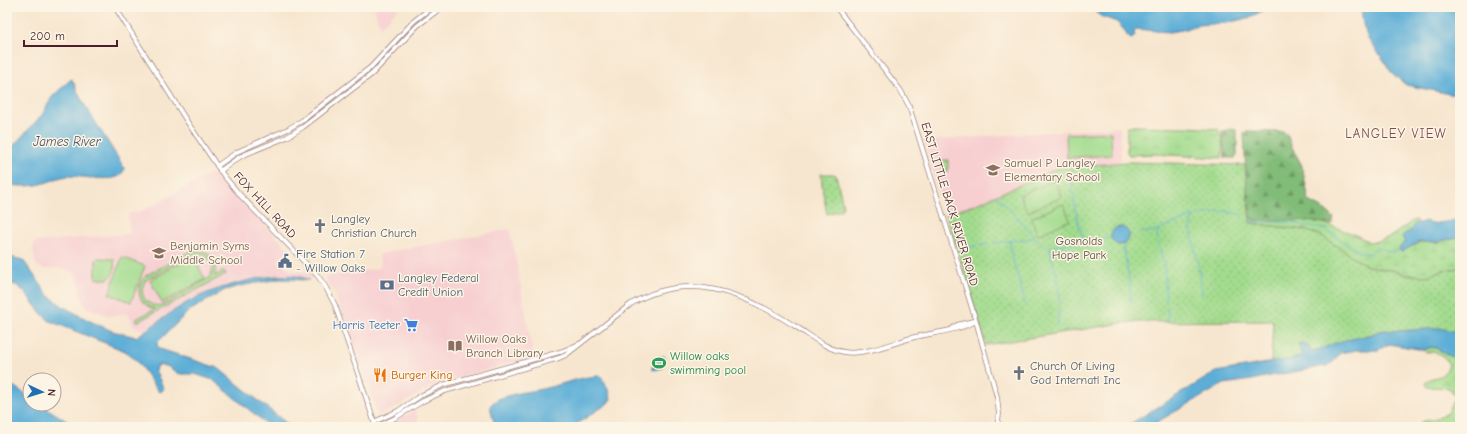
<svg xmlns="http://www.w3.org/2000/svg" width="1467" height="434" viewBox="0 0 1467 434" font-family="'Comic Neue',sans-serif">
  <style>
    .built { fill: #f7cfd1 }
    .grass { fill: url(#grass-tufts); stroke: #767e5c }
    .forest { fill: url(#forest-firs); stroke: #666e52 }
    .wetland { fill: url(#wetland-marsh); stroke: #767e5c }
    .park { fill: url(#park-dots); stroke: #767e5c }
    .pitch { fill: #a3dc8e; stroke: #767e5c; fill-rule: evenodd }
    .water { fill: #5baed7; stroke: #526681 }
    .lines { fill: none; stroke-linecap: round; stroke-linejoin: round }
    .stream { stroke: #5baed7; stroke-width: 1 }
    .secondary-casing { stroke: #a0827d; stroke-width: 5.5 }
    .secondary { stroke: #fff; stroke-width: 4 }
    .labels { text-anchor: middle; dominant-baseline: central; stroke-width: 3; stroke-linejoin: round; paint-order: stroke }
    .education-label { font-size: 12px; fill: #785e54; stroke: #fcf5e5; text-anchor: start }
    .street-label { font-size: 12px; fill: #4a1f2b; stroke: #fcf5e5 }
    .worship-label { font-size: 12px; fill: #5b616d; stroke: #fcf5e5; text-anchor: start }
    .park-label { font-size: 12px; fill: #604e44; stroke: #fcf5e5 }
    .service-label { font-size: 12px; fill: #4e5e75; stroke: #fcf5e5; text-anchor: start }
    .shop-label { font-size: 12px; fill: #366cbe; stroke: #fcf5e5; text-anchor: end }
    .leisure-label { font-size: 12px; fill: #27864d; stroke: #fcf5e5; text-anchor: start }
    .food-label { font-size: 12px; fill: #c56008; stroke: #fcf5e5; text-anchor: start }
    .neighbourhood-label { font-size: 13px; letter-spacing: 1px; fill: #804b50; stroke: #fcf5e5 }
    .water-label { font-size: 13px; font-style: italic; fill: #505167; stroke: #fcf5e5 }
  </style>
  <defs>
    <pattern id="grass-tufts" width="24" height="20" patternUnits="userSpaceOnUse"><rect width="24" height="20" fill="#a3dc8e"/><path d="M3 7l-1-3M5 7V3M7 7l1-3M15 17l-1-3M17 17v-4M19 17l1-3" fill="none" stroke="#8ebc7b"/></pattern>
    <pattern id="forest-firs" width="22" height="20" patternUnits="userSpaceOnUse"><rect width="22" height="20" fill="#82bc79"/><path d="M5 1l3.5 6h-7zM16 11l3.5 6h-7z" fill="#6c9863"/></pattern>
    <pattern id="wetland-marsh" width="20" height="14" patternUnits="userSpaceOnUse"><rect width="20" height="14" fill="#a3dc8e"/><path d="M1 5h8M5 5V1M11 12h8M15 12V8" fill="none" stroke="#8ebc7b"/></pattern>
    <pattern id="park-dots" width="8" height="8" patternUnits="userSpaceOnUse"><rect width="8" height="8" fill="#a3dc8e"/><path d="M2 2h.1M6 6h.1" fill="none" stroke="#8ebc7b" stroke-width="1.8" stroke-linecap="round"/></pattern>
  </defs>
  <rect width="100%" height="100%" fill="#fcf5e5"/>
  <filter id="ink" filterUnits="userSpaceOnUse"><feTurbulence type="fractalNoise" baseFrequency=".025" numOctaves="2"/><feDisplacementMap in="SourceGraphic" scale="8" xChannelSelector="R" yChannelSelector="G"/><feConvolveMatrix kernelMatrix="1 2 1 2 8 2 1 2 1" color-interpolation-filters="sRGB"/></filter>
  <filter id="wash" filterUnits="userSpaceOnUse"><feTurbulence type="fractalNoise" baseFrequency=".012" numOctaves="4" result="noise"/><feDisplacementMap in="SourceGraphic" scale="16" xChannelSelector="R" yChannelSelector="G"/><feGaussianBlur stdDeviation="0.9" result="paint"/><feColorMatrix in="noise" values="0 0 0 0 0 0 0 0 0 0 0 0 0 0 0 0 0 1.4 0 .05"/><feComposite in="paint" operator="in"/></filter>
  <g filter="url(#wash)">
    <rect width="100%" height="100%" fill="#f7e6cf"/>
    <!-- built -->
    <g class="built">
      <polygon points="374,7 399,7 380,28"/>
      <polygon points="1120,127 1121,162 1058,168 974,205 946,214 923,141"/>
      <polygon points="210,174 217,176 229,190 246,205 289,250 278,260 291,271 311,273 315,279 287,275 272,275 233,282 187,300 144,330 133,327 130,317 127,313 109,316 86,307 80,293 79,282 74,272 59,268 44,269 37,266 34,256 33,248 35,242 130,234 128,214 139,212 150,207"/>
      <polygon points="510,229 533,353 531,357 436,384 393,409 381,415 378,414 336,296 325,277 381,268 379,254"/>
      <polygon points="415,410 420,427 385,427 386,426 400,419"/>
    </g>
    <!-- grass -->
    <path class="grass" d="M1132 126 1186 127 1218 129C1223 136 1223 150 1222 158L1154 154 1129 155 1127 152V128Z"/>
    <!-- forest -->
    <g class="forest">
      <polygon points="1234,129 1237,131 1237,155 1235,158 1225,158 1222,131"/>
      <path d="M1246 131 1283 132 1287 134 1291 145 1302 166 1309 201 1324 209 1334 218 1332 224 1253 220C1246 208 1245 150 1244 133Z"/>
    </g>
    <!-- wetland -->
    <g class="wetland">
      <polygon points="1249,217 1251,217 1253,220 1298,220 1323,223 1356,235 1371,243 1390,237 1414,220 1417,220 1418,224 1415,224 1409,232 1404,234 1405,243 1402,245 1401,252 1420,242 1439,242 1444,240 1460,238 1460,268 1444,270 1427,276 1406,275 1396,271 1367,266 1320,235 1303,230 1250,223"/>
      <path d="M1431 347 1436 348 1446 354 1455 358 1459 363 1460 402 1458 409 1459 415 1457 424 1450 426V427H1418L1420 423 1423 421 1434 420 1448 413 1456 396 1449 388 1427 387 1425 384C1432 373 1441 383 1449 365 1444 355 1437 351 1426 352L1424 350Z"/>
    </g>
    <!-- park -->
    <g class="park">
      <polygon points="948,160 948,172 944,173 941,161"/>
      <polygon points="1127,162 1245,165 1250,223 1303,230 1320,235 1367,266 1396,271 1406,275 1427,276 1444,270 1460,268 1460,334 1422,331 1393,331 1297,358 1271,363 1273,321 1129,322 986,345 960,258 946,214 974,205 1058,168"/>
      <polygon points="821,174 833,174 836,175 843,206 841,210 827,214 823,193"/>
    </g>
    <!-- pitch -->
    <g class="pitch">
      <polygon points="1111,132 1112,155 1067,158 1066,134"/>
      <polygon points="1055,180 1062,197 1027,212 1020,195"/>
      <polygon points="1063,204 1070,220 1038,235 1031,218"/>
      <path d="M197 250C212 252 217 262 215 276L224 271 226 274 137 322 136 319 155 309C138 305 133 286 147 275L189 252ZM196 253C210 254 217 267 209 278L163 305C147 309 136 293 146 280L190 255Z"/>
      <polygon points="193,256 205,279 162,303 150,280"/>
      <polygon points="122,257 145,266 131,302 109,294"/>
      <path d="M98 258 114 259C116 273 112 283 96 278V260Z"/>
    </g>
    <!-- water -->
    <g class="water">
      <polygon points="1090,7 1279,7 1264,10 1248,18 1226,23 1198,25 1182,30 1169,32 1136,29 1134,32 1135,36 1132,39 1128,37 1124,30 1117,22 1100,16"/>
      <polygon points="1361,7 1460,7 1460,96 1406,85 1391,72 1383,59 1368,39 1363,24"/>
      <path d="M72 79 81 99 123 166 125 168C123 172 121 176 117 177 105 181 81 176 67 176 58 177 50 182 41 184 30 187 18 186 7 185V159L14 145 42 115 52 97 70 80Z"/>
      <polygon points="1460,214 1460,238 1444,240 1439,242 1419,242 1401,252 1399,248 1405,243 1402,236 1404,234 1409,232 1415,224 1426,221 1431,224 1453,221"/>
      <circle cx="1120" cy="236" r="9"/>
      <path d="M7 256 23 260 49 296 64 307 88 320 112 331 136 337C153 326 169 313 186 303 211 288 283 266 309 280L278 279 240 286 225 290 189 311 158 342 157 345 160 349 218 368 291 427H270L213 380 195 374H179L167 366 157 365 155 370 164 389 161 392 158 391 137 361 125 351 50 321C37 312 31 297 19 287 16 284 11 284 7 285Z"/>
      <polygon points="1440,328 1460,333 1460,370 1458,360 1455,358 1446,354 1436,348 1431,347 1424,350 1389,344 1378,350 1357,350 1340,353 1332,363 1326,366 1265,377 1252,380 1224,384 1148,427 1125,427 1216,372 1296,358 1302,356 1298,344 1303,342 1306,346 1308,345 1311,352 1342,341 1369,335 1382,330 1397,331"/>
      <polygon points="664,356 665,360 662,361 663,368 653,370 652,366 657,365 655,358"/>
      <path d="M598 376H601C605 384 610 390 611 399L607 404 572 427H498L494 422 490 406C499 393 532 392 546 388 564 384 580 377 598 376Z"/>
      <polygon points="7,380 13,386 30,397 30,404 40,404 76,427 7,427"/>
      <path d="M1460 402V425L1458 427H1450L1451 424H1457C1459 420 1459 415 1457 410Z"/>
    </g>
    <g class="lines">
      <!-- stream -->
      <g class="stream">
        <path d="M1071 169C1072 183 1076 230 1085 240"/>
        <polyline points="996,195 1042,245 1050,247 1088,240 1111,238"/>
        <polyline points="1193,217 1191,223 1191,229 1200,274 1202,295"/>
        <path d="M1249 218 1253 221 1260 222H1294L1305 226H1312L1326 230 1359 252 1370 254 1377 247C1386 249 1390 256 1400 250"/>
        <polyline points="1158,230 1157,238 1164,265 1166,302"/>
        <polyline points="1141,233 1159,230 1191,217 1210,213 1226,211 1242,215"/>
        <polyline points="1130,235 1132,235"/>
        <path d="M1010 241C1009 260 1023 282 1024 303"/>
        <polyline points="994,243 1033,238"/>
        <polyline points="1123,245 1130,285 1131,302"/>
        <polyline points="1050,247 1051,255 1057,275 1060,303"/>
        <polyline points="959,249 988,244"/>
        <polyline points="1167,307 1168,321"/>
        <polyline points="1057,327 1059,309"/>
      </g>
    </g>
  </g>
  <g filter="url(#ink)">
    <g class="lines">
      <defs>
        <g id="secondary">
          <polyline points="115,7 188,123 224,176 240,195 317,275 325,286 335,305 376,427"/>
          <polyline points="836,7 901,91 909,106 976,321 997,397 999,414 997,427"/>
          <polyline points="217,166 237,152 288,129 303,120 371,67 414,21 432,7"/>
          <polyline points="220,171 241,156 287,137 303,127 372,74 417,26 442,7"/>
          <polyline points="952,329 957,325 973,321"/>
          <polyline points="374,422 398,411 420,396 443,385 563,351 579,344"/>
          <path d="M376 427 395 418 423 401 445 391 559 358 566 355 631 304C687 270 742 292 793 325 809 334 825 349 844 352 863 356 895 342 915 337 933 333 961 330 976 321"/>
        </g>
      </defs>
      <!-- secondary casing -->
      <use href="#secondary" class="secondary-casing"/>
      <!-- secondary -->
      <use href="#secondary" class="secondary"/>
    </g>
  </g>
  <!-- icons -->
  <defs>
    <symbol id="school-bare" viewBox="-9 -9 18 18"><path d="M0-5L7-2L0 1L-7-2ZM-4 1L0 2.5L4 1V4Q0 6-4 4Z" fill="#8d6e63" stroke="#fcf5e5" stroke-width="2.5" paint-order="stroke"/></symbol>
    <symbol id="church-bare" viewBox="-9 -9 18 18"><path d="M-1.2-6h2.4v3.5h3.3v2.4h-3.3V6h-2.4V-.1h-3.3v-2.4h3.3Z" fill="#6b7280" stroke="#fcf5e5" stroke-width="2.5" paint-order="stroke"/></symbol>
    <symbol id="civic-bare" viewBox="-9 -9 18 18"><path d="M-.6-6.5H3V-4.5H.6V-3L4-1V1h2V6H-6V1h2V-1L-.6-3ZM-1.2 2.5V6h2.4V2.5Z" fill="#5c6f8a" stroke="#fcf5e5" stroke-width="2.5" paint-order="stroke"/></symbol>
    <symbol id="bank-bare" viewBox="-9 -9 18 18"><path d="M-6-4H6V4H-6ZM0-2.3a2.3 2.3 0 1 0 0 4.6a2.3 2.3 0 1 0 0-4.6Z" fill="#5c6f8a" stroke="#fcf5e5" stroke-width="2.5" paint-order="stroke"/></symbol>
    <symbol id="supermarket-bare" viewBox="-9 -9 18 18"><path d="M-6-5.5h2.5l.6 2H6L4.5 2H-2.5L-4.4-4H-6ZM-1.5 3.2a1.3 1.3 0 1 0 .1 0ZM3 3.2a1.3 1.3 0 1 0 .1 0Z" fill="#3f7fe0" stroke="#fcf5e5" stroke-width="2.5" paint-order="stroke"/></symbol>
    <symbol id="library-bare" viewBox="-9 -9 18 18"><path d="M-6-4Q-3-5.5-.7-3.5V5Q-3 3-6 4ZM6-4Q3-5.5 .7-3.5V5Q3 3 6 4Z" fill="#8d6e63" stroke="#fcf5e5" stroke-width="2.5" paint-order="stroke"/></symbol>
    <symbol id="stadium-bare" viewBox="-9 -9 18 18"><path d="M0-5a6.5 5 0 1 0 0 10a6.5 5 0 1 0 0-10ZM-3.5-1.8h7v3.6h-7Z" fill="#2e9e5b" stroke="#fcf5e5" stroke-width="2.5" paint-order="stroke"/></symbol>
    <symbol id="restaurant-bare" viewBox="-9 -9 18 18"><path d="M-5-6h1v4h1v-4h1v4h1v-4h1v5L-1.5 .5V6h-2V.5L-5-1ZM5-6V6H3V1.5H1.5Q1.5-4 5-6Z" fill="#e8710a" stroke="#fcf5e5" stroke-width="2.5" paint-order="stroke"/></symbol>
  </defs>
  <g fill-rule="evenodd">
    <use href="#school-bare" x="983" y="160" width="20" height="20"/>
    <use href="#church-bare" x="310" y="216" width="20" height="20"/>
    <use href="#school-bare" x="149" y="243" width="20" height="20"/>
    <use href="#civic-bare" x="275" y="251" width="20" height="20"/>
    <use href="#bank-bare" x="377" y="275" width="20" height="20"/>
    <use href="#supermarket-bare" x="401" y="315" width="20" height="20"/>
    <use href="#library-bare" x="445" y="336" width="20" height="20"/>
    <use href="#stadium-bare" x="649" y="353" width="20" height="20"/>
    <use href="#church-bare" x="1009" y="363" width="20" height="20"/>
    <use href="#restaurant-bare" x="370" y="365" width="20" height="20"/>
  </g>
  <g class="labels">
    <!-- education labels -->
    <g class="education-label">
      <text x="1004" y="163">Samuel P Langley<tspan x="1004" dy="14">Elementary School</tspan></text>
      <text x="170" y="246">Benjamin Syms<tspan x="170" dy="14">Middle School</tspan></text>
      <text x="466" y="339">Willow Oaks<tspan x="466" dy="14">Branch Library</tspan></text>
    </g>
    <!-- street labels -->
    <g class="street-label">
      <text transform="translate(950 204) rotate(73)">EAST LITTLE BACK RIVER ROAD</text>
      <text transform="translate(265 205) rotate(47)">FOX HILL ROAD</text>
    </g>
    <!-- worship labels -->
    <g class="worship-label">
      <text x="331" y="219">Langley<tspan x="331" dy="14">Christian Church</tspan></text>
      <text x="1030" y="366">Church Of Living<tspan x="1030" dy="14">God Internatl Inc</tspan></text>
    </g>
    <!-- park labels -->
    <g class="park-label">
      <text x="1079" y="241">Gosnolds<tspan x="1079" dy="14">Hope Park</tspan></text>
    </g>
    <!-- service labels -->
    <g class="service-label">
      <text x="296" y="254">Fire Station 7<tspan x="296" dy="14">- Willow Oaks</tspan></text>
      <text x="398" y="278">Langley Federal<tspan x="398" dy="14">Credit Union</tspan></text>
    </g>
    <!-- shop labels -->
    <g class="shop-label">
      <text x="400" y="325">Harris Teeter</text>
    </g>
    <!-- leisure labels -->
    <g class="leisure-label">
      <text x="670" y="356">Willow oaks<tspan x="670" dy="14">swimming pool</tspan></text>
    </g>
    <!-- food labels -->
    <g class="food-label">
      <text x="391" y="375">Burger King</text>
    </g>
    <!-- neighbourhood labels -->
    <g class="neighbourhood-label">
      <text x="1396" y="133">LANGLEY VIEW</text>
    </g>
    <!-- water labels -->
    <g class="water-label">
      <text x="67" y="141">James River</text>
    </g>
  </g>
  <!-- margin -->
  <rect width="1467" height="434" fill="none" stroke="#fcf5e5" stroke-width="24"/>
  <!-- north arrow -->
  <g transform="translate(42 392) rotate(94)"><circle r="19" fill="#fcf5e5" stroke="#b59f9b"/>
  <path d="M0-3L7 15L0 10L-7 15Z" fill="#1f6fb2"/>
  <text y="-6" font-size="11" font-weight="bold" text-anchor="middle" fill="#4a1f2b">N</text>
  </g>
  <!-- scale -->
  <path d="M24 40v6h93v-6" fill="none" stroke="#4a1f2b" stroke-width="2"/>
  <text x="30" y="40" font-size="12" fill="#4a1f2b" stroke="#fcf5e5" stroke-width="3" paint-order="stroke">200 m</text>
</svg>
